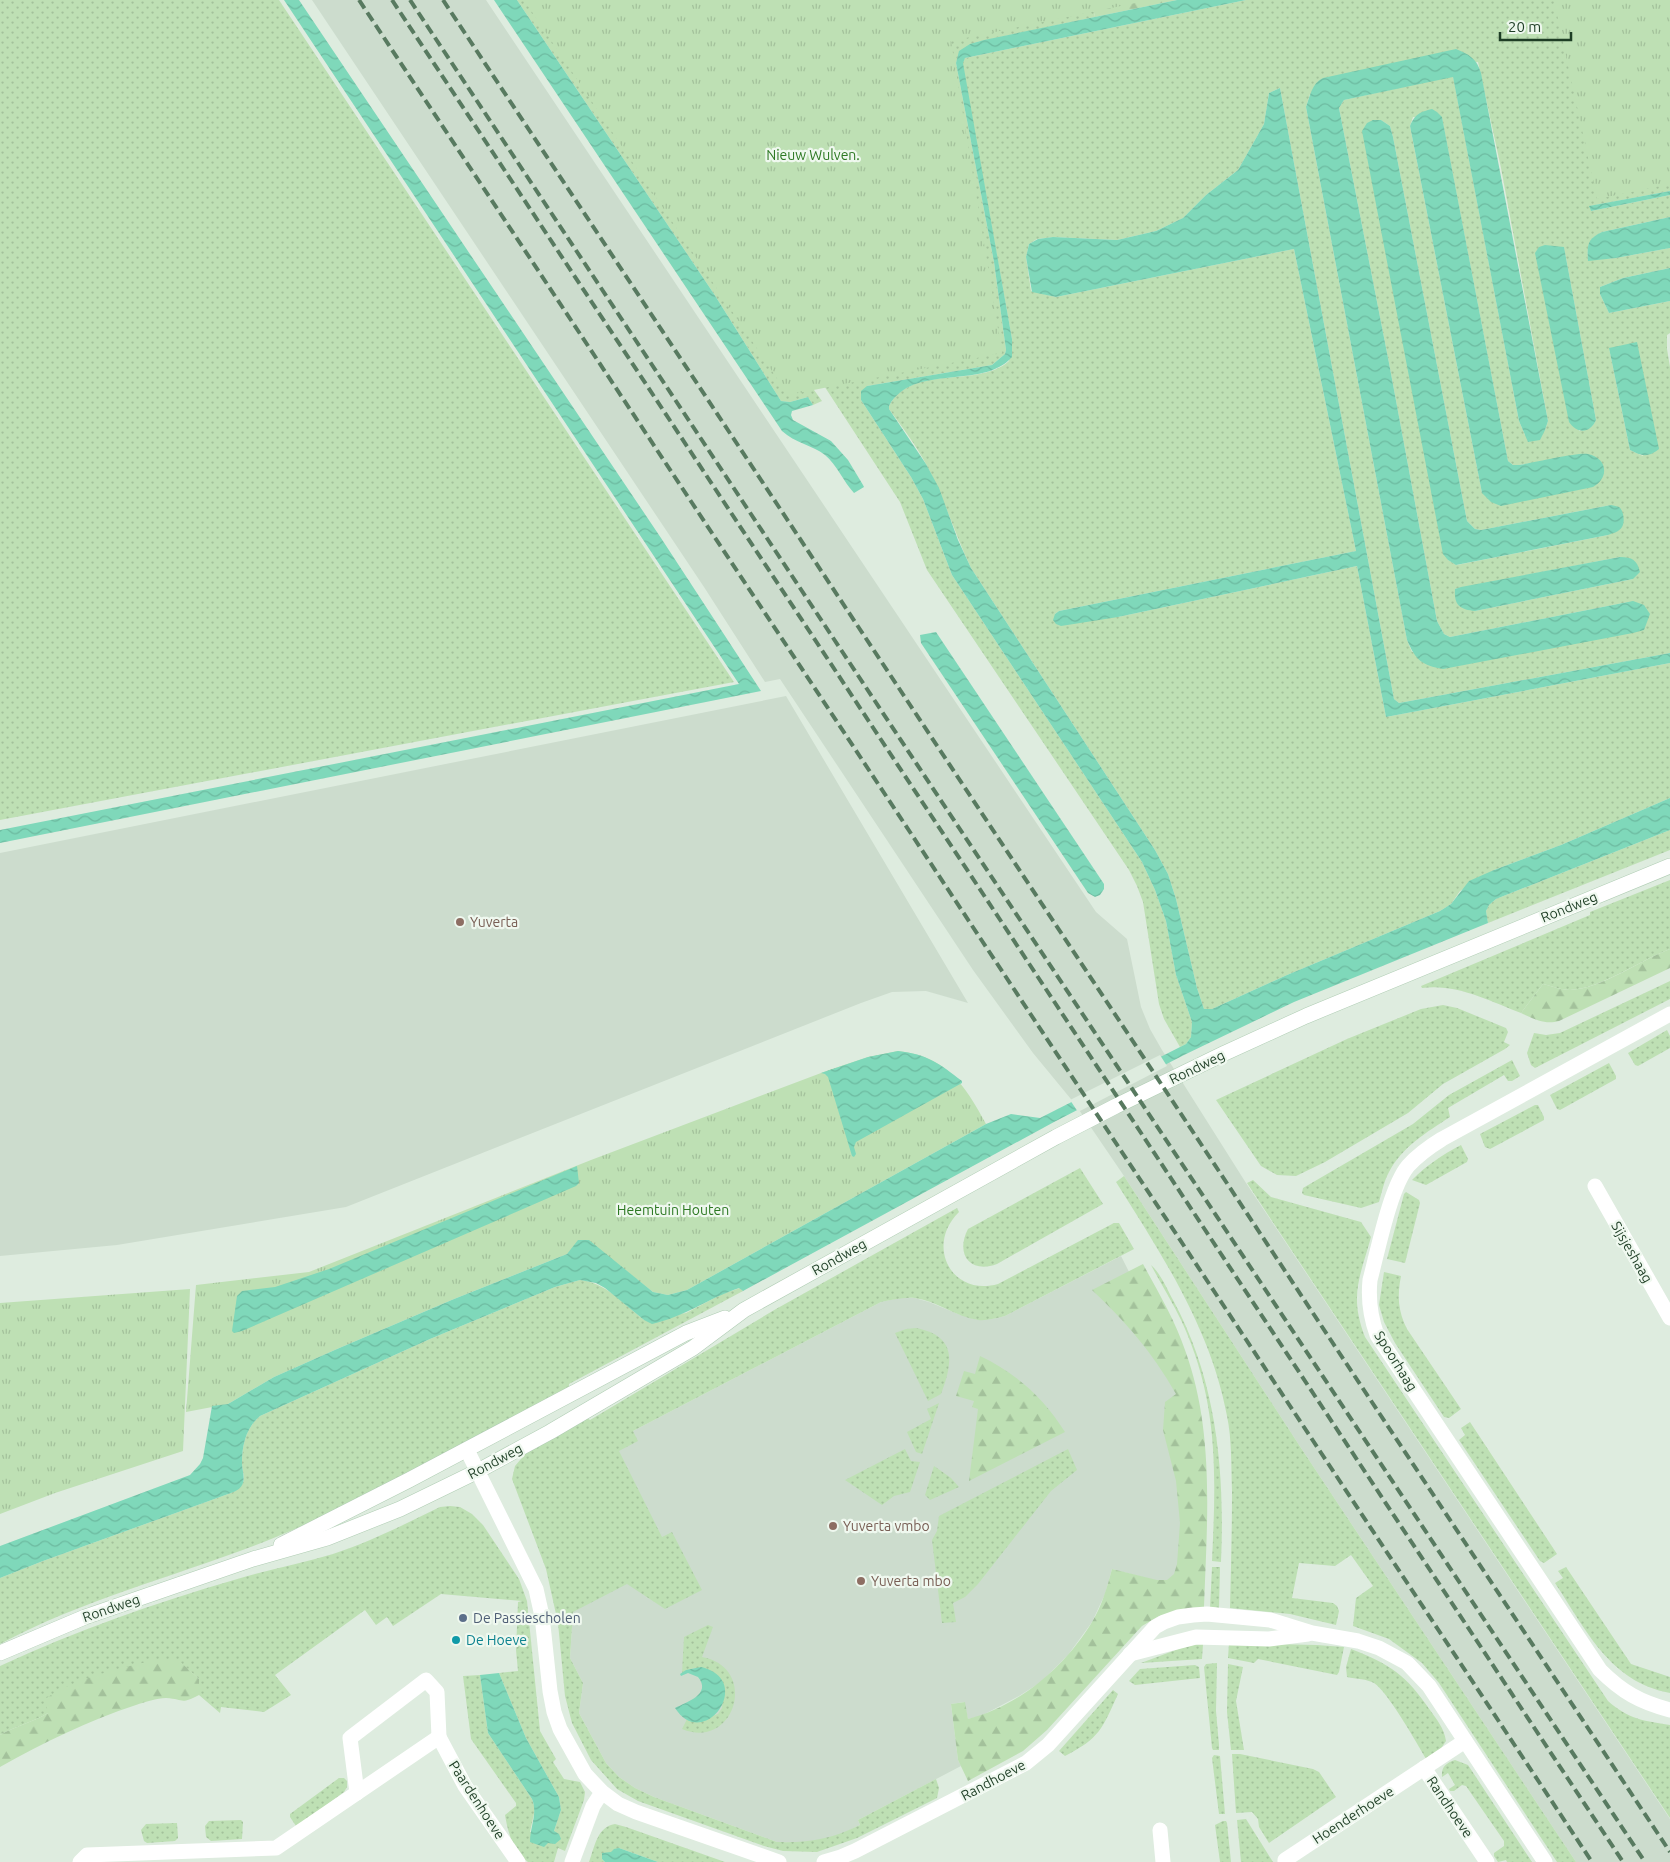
<svg xmlns="http://www.w3.org/2000/svg" width="1670" height="1862" viewBox="0 0 1670 1862" font-family="Ubuntu,sans-serif">
  <style>
    .built { fill: #ccdccd }
    .grass { fill: url(#grass-dots); fill-rule: evenodd }
    .forest { fill: url(#forest-firs) }
    .park { fill: url(#park-tufts) }
    .water { fill: url(#water-waves) }
    .pier { fill: #deecdf }
    .lines { fill: none; stroke-linecap: round; stroke-linejoin: round }
    .secondary-casing { stroke: #b0cdb4; stroke-width: 16 }
    .minor { stroke: #fff; stroke-width: 15 }
    .tertiary { stroke: #fff; stroke-width: 15 }
    .secondary { stroke: #fff; stroke-width: 15 }
    .rail { stroke: #587a60; stroke-width: 4; stroke-dasharray: 10 5; stroke-linecap: butt }
    .education-dot { fill: #8d6e63; stroke: #eff8ef; stroke-width: 2 }
    .service-dot { fill: #5c6f8a; stroke: #eff8ef; stroke-width: 2 }
    .culture-dot { fill: #0f9aa8; stroke: #eff8ef; stroke-width: 2 }
    .labels { text-anchor: middle; dominant-baseline: central; stroke-width: 4.5; stroke-linejoin: round; paint-order: stroke }
    .park-label { font-size: 14px; fill: #2d7923; stroke: #eff8ef }
    .street-label { font-size: 14px; fill: #1e3e25; stroke: #eff8ef }
    .education-label { font-size: 14px; fill: #785e54; stroke: #eff8ef; text-anchor: start }
    .service-label { font-size: 14px; fill: #4e5e75; stroke: #eff8ef; text-anchor: start }
    .culture-label { font-size: 14px; fill: #0d838f; stroke: #eff8ef; text-anchor: start }
  </style>
  <defs>
    <pattern id="grass-dots" width="8" height="8" patternUnits="userSpaceOnUse" patternTransform="scale(1.25)"><rect width="8" height="8" fill="#bee0b4"/><path d="M2 2h.1M6 6h.1" fill="none" stroke="#a3c19b" stroke-width="1.8" stroke-linecap="round"/></pattern>
    <pattern id="forest-firs" width="22" height="20" patternUnits="userSpaceOnUse" patternTransform="scale(1.25)"><rect width="22" height="20" fill="#bee0b4"/><path d="M5 1l3.5 6h-7zM16 11l3.5 6h-7z" fill="#a3c19b"/></pattern>
    <pattern id="park-tufts" width="24" height="20" patternUnits="userSpaceOnUse" patternTransform="scale(1.25)"><rect width="24" height="20" fill="#bee0b4"/><path d="M3 7l-1-3M5 7V3M7 7l1-3M15 17l-1-3M17 17v-4M19 17l1-3" fill="none" stroke="#a3c19b"/></pattern>
    <pattern id="water-waves" width="16" height="10" patternUnits="userSpaceOnUse" patternTransform="scale(1.25)"><rect width="16" height="10" fill="#7fd8ba"/><path d="M0 5q4-4 8 0t8 0" fill="none" stroke="#6dbaa0"/></pattern>
  </defs>
  <rect width="100%" height="100%" fill="#deecdf"/>
  <!-- built -->
  <g class="built">
    <polygon points="312,0 486,0 1096,912 1127,939 1141,1007 1150,1029 1162,1050 1246,1183 1670,1819 1670,1862 1576,1862 1301,1448 1124,1176 1075,1104 1033,1053 973,970 780,679 765,682 704,587"/>
    <polygon points="786,696 968,1003 926,991 892,992 861,1003 346,1207 117,1245 0,1256 0,853"/>
    <polygon points="1121,1256 1176,1365 1184,1588 1112,1569 1105,1594 1092,1622 1068,1655 1041,1682 1019,1696 981,1716 968,1719 964,1702 951,1704 958,1760 961,1766 858,1820 860,1825 840,1835 828,1839 797,1843 777,1842 654,1797 635,1788 619,1777 606,1763 579,1713 583,1683 570,1658 573,1612 605,1437 633,1431 881,1302 899,1298 915,1298 929,1302 958,1314 978,1320 992,1319 1005,1316"/>
  </g>
  <!-- grass -->
  <g class="grass">
    <polygon points="0,0 279,0 734,682 0,820"/>
    <polygon points="517,0 531,0 822,401 813,405 808,397 790,402 781,401 714,294"/>
    <polygon points="1091,0 1095,17 977,42 960,51 956,63 994,262 1006,350 1005,354 992,365 867,386 861,400 911,477 923,499 952,575 1142,862 1155,890 1166,921 1176,975 1192,1022 1191,1037 1186,1044 1180,1047 1164,1019 1159,1004 1143,902 1137,886 1129,870 927,570 900,502 817,375 943,38"/>
    <path d="M1246 0H1571L1670 159V191L1590 206 1591 211 1670 195V217L1602 232C1588 239 1587 246 1588 260L1616 258 1670 248V268L1623 278 1600 287V294L1609 313 1670 301V333L1667 335V349L1670 367V653L1399 703 1394 699 1280 88 1269 93 1264 124 1238 170 1206 195 1183 218 1156 231 1117 240 1053 237 1037 239 1029 244 1026 257 1031 291 1056 297 1294 249 1356 551 1059 611 1055 614 1118 617 1357 566 1386 717 1670 663V798L1561 845 1494 870 1460 891 1451 904 1440 911 1287 975 1212 1009H1204L1197 988 1176 899 1168 874 1155 850 971 568C955 534 944 498 926 464 916 445 902 427 889 409V406C912 363 978 389 1009 361L1012 339 962 63 965 58ZM1478 62 1501 168 1548 421 1545 430 1525 435 1519 421 1453 76 1344 100 1339 108 1389 363 1437 621 1444 634 1450 637 1633 601 1412 652 1407 640 1306 107 1310 94ZM1413 117 1442 118 1508 461 1513 465H1519L1586 454 1482 493 1410 126ZM1381 120 1390 126 1393 137 1467 521 1475 529 1481 530 1611 505 1608 535 1457 565 1448 560ZM1564 247 1596 420C1592 428 1588 430 1579 431ZM1609 348 1643 456 1630 450ZM1620 557 1633 579 1475 611 1455 589Z"/>
    <polygon points="1670,830 1670,850 1488,923 1486,911 1489,905 1496,899"/>
    <path d="M1670 880V949C1638 961 1603 988 1570 990 1562 990 1551 986 1543 984L1521 1013C1490 1001 1456 983 1422 988L1421 986 1590 915V912Z"/>
    <polygon points="1670,981 1670,999 1535,1068 1531,1065 1527,1053 1534,1033 1546,1035 1560,1033"/>
    <polygon points="1443,1005 1457,1008 1506,1028 1508,1032 1504,1042 1510,1045 1505,1049 1443,1084 1408,1113 1325,1162 1296,1176 1277,1175 1261,1166 1216,1100 1347,1039 1421,1009"/>
    <polygon points="1667,1030 1670,1036 1670,1048 1638,1066 1635,1065 1628,1053"/>
    <path d="M1512 1060 1520 1076 1512 1081H1508L1504 1075 1448 1108 1450 1117C1427 1132 1402 1147 1389 1172 1384 1181 1382 1192 1379 1202L1361 1208 1304 1195 1302 1193 1303 1188 1413 1124 1449 1095Z"/>
    <polygon points="1609,1063 1616,1076 1616,1079 1560,1110 1557,1109 1550,1095"/>
    <polygon points="1535,1105 1538,1105 1544,1117 1544,1120 1490,1149 1485,1147 1480,1134"/>
    <path d="M1461 1145 1468 1159 1467 1162 1426 1185 1412 1180C1427 1165 1442 1155 1461 1145Z"/>
    <path d="M1080 1168 1103 1204 997 1264C970 1274 955 1254 968 1229Z"/>
    <path d="M1124 1176 1301 1448 1576 1862H1557L1439 1683 1422 1663 1389 1639 1353 1626 1356 1598 1373 1586 1351 1555 1335 1566 1299 1563 1292 1598 1333 1603 1337 1606 1339 1611 1336 1625 1290 1614 1230 1608C1231 1569 1232 1530 1232 1491 1231 1466 1232 1440 1227 1416 1211 1329 1162 1255 1116 1182Z"/>
    <path d="M1253 1180 1271 1197 1361 1222 1371 1237C1360 1277 1349 1296 1365 1337L1608 1701C1628 1719 1644 1721 1670 1725V1818L1274 1224 1247 1183Z"/>
    <polygon points="1406,1192 1419,1200 1420,1203 1405,1263 1387,1259 1404,1194"/>
    <path d="M957 1208 959 1212C925 1245 951 1297 998 1284L1114 1223H1119L1134 1249 1005 1316C996 1318 987 1321 978 1320 956 1317 937 1301 915 1298 903 1297 892 1300 881 1302L633 1431 638 1441 619 1451 662 1537 672 1532 702 1590 665 1609 627 1584 573 1612 570 1658 583 1683 579 1713 606 1763 619 1777 635 1788 654 1797 777 1842C809 1843 832 1839 860 1825L858 1820 936 1779 939 1788 937 1798 857 1838 817 1852 783 1851 764 1846 638 1801 617 1789 591 1760 572 1723 565 1696 558 1623 546 1569 512 1479 515 1466 526 1453 587 1418 590 1420 776 1309Z"/>
    <path d="M1151 1265C1161 1274 1167 1289 1173 1300 1217 1381 1225 1472 1221 1562L1212 1561C1216 1475 1219 1403 1182 1322 1173 1303 1161 1284 1151 1265Z"/>
    <path d="M1384 1272 1401 1276C1397 1296 1398 1311 1407 1329L1461 1409 1449 1418 1444 1417 1395 1343 1384 1322 1379 1305Z"/>
    <path d="M580 1280C605 1282 625 1305 644 1320L686 1313 722 1294 740 1288 743 1291 569 1384V1387C473 1439 377 1496 276 1537 185 1574 87 1597 0 1644V1578L43 1561 231 1493C237 1490 243 1486 244 1479 244 1474 242 1468 242 1463 242 1445 246 1428 260 1416L430 1339 555 1287Z"/>
    <path d="M916 1328C957 1336 953 1362 941 1394L928 1401 895 1333 906 1329Z"/>
    <polygon points="939,1403 922,1454 916,1452 907,1432 931,1419 927,1409"/>
    <polygon points="1470,1422 1557,1554 1544,1563 1540,1561 1459,1440 1465,1435 1461,1428"/>
    <polygon points="905,1449 911,1461 920,1462 910,1492 894,1496 882,1505 845,1480"/>
    <polygon points="1068,1449 1077,1470 1051,1491 978,1584 965,1597 953,1603 956,1622 942,1623 932,1540 937,1531 939,1516"/>
    <polygon points="934,1466 951,1478 959,1487 930,1500 925,1495"/>
    <path d="M450 1506 460 1507 472 1514 483 1525 519 1579 527 1601 540 1731 556 1759 553 1762 564 1779 580 1782 585 1792 584 1800 565 1851 558 1848 554 1862H528C513 1851 508 1833 505 1815L516 1806V1803L471 1739 463 1676 480 1675 488 1733 532 1799 535 1809 530 1832 554 1831 561 1810 559 1797 526 1738 499 1673 518 1671 516 1650 518 1602 522 1601 441 1594 393 1626 387 1617 376 1625 365 1610 275 1675 291 1695 264 1712 221 1707 220 1713 199 1695V1679L176 1659 48 1713C33 1722 16 1726 0 1735V1666C75 1631 155 1603 234 1580 267 1570 300 1564 333 1554 370 1542 405 1524 440 1507Z"/>
    <polygon points="1212,1567 1220,1567 1219,1608 1210,1608"/>
    <path d="M1566 1567 1631 1664 1670 1677V1693C1610 1682 1586 1630 1555 1583L1563 1578 1558 1571Z"/>
    <path d="M708 1625 713 1627 702 1657C759 1667 736 1751 682 1729L687 1719 695 1722 718 1714 722 1708 723 1684C715 1669 697 1663 682 1673L684 1637Z"/>
    <polygon points="1202,1643 1203,1644 1202,1659 1141,1663 1181,1648"/>
    <polygon points="1229,1643 1317,1645 1344,1647 1339,1672 1337,1675 1258,1659 1254,1663 1228,1658"/>
    <path d="M1351 1649C1390 1664 1406 1675 1430 1710 1437 1720 1444 1728 1446 1741L1440 1750 1426 1759C1417 1743 1387 1691 1374 1683 1367 1679 1356 1679 1347 1677L1346 1667Z"/>
    <polygon points="1217,1663 1216,1711 1219,1745 1219,1750 1213,1750 1212,1748 1204,1667 1206,1664"/>
    <polygon points="1228,1664 1243,1667 1236,1701 1244,1750 1231,1750 1227,1712"/>
    <polygon points="1195,1665 1199,1667 1200,1678 1135,1685 1129,1681 1140,1669"/>
    <path d="M1113 1690 1118 1694C1102 1729 1100 1738 1065 1756L1059 1751Z"/>
    <polygon points="1232,1754 1240,1754 1313,1769 1319,1772 1336,1797 1269,1843 1259,1827 1258,1819 1252,1812 1236,1813"/>
    <polygon points="1214,1755 1220,1756 1225,1814 1219,1814 1212,1758"/>
    <path d="M1455 1760 1468 1765 1532 1862H1507L1506 1860 1498 1862 1494 1856V1853L1504 1846V1841L1466 1786 1462 1785 1454 1791H1450L1449 1789 1455 1785 1448 1773 1442 1777C1441 1767 1446 1763 1455 1760Z"/>
    <polygon points="339,1778 344,1778 347,1781 347,1787 344,1792 298,1826 296,1826 290,1817 290,1814"/>
    <polygon points="1246,1819 1273,1862 1241,1862 1237,1820"/>
    <polygon points="241,1820 243,1822 242,1839 211,1841 206,1837 205,1826 209,1821"/>
    <polygon points="1223,1821 1226,1821 1227,1823 1231,1862 1220,1862 1215,1825"/>
    <polygon points="177,1823 178,1838 175,1841 147,1843 144,1841 141,1830 146,1824"/>
    <path d="M615 1824 626 1827 725 1862H658L619 1848 602 1859 605 1862H589C595 1846 597 1827 615 1824Z"/>
  </g>
  <!-- forest -->
  <g class="forest">
    <polygon points="1091,0 1177,0 1095,17"/>
    <path d="M1670 949V968L1559 1021C1545 1025 1534 1019 1521 1013L1543 984C1551 986 1562 990 1570 990 1604 988 1638 961 1670 949Z"/>
    <path d="M1143 1264C1158 1292 1175 1320 1185 1350 1215 1432 1207 1521 1204 1607L1159 1616 1142 1626 1047 1730 1023 1751 968 1781 958 1760 951 1704 965 1702 968 1719C1019 1706 1065 1667 1092 1622 1102 1606 1107 1587 1112 1569L1157 1580H1167L1174 1574 1177 1564 1180 1523 1176 1481 1163 1430 1165 1402 1176 1394C1153 1353 1126 1322 1092 1290Z"/>
    <path d="M980 1356C1016 1373 1044 1398 1065 1432L969 1481 978 1409 972 1407 974 1401 956 1396 964 1371 975 1374Z"/>
    <path d="M160 1659H177L199 1679V1695C180 1705 184 1699 166 1698 157 1698 145 1702 136 1705 89 1720 43 1743 0 1767V1735C16 1726 33 1722 48 1713L45 1699C75 1678 124 1667 160 1659Z"/>
  </g>
  <!-- park -->
  <g class="park">
    <polygon points="524,0 1150,0 951,41 1002,353 788,395"/>
    <polygon points="1554,0 1670,0 1670,184 1597,199"/>
    <path d="M898 1051C946 1056 965 1085 986 1124L687 1290 668 1295 653 1292 591 1243 574 1247 567 1254 454 1299 337 1349 274 1377 228 1404 186 1412 196 1285 309 1272 591 1160 829 1070 868 1057Z"/>
    <polygon points="190,1289 183,1451 55,1493 0,1514 0,1303"/>
  </g>
  <!-- water -->
  <g class="water">
    <polygon points="284,0 299,0 661,538 761,691 0,843 0,830 739,684"/>
    <path d="M494 0H517L714 294 781 401 790 402 808 397 813 405 792 411 791 415 793 420 831 441 848 460 863 485 864 487 854 493C843 481 837 465 825 455 812 445 795 443 782 431Z"/>
    <path d="M1177 0H1246L965 58 963 63 1012 339V357C982 391 913 362 889 406V409L926 464 939 488 958 540 971 568 1155 850 1168 874 1176 899 1197 988 1204 1009H1212L1287 975 1440 911 1451 904 1469 881 1494 870 1561 845 1670 798V830L1496 899 1489 905 1486 911 1488 923 1294 1002 1184 1055 1054 1122 743 1291 739 1288C709 1298 684 1317 652 1324L644 1320 605 1288 596 1283 580 1280 555 1287 430 1339 260 1416C246 1428 242 1445 242 1463 242 1469 245 1477 243 1483 241 1489 236 1491 231 1493L43 1561 0 1578V1546L190 1475 200 1464 203 1458 212 1406 228 1404 274 1377 337 1349 454 1299 567 1254 578 1240H589L653 1292 668 1295 687 1290 986 1124 1011 1114 1040 1118 1186 1044 1191 1037 1192 1022 1176 975 1166 921 1155 890 1142 862 952 575 923 499 911 477 861 400V391L867 386 992 365 1005 354 1006 350 994 262 956 63 959 51 970 44 984 40Z"/>
    <path d="M1456 49C1469 54 1477 59 1481 73L1548 421 1545 430 1540 440 1528 442 1519 421 1453 77 1344 100 1339 108 1389 363 1437 621 1444 634 1450 637 1633 601 1644 605 1650 614 1644 630 1633 633 1443 669C1422 665 1416 661 1407 640L1306 107C1310 96 1312 83 1323 78Z"/>
    <polygon points="1280,88 1394,699 1399,703 1670,653 1670,663 1386,717 1357,566 1118,617 1061,626 1056,624 1053,620 1055,614 1059,611 1356,551 1294,249 1056,297 1032,292 1026,257 1029,244 1038,239 1053,237 1117,240 1156,231 1183,218 1206,195 1238,170 1264,124 1269,93"/>
    <path d="M1432 109 1437 112 1442 117 1508 461 1513 465H1519C1532 463 1578 452 1588 454 1607 458 1610 477 1593 487L1501 506 1491 502 1482 493 1410 126C1415 114 1420 112 1432 109Z"/>
    <path d="M1373 120H1381L1390 126 1393 137 1467 521 1475 529 1481 530 1611 505C1614 506 1617 506 1619 507 1624 511 1625 522 1622 527 1619 532 1613 533 1608 535L1456 565 1448 560 1443 554 1362 131 1367 123Z"/>
    <polygon points="1670,191 1670,195 1591,211 1589,206"/>
    <path d="M1670 217V248L1616 258 1588 261C1587 245 1587 239 1602 232Z"/>
    <path d="M1545 245 1564 247 1596 420C1590 434 1577 434 1569 422L1535 253 1539 247Z"/>
    <polygon points="1670,268 1670,301 1609,313 1600,294 1600,287 1623,278"/>
    <path d="M1637 342 1659 449C1648 458 1641 456 1630 450L1609 348Z"/>
    <path d="M1620 557C1632 557 1637 560 1640 572L1633 579 1475 611C1460 609 1454 606 1455 589L1461 587Z"/>
    <polygon points="936,632 1104,884 1104,889 1100,895 1095,897 1088,893 921,643 920,635"/>
    <path d="M898 1051C927 1054 940 1064 962 1081V1083L856 1142 854 1147 856 1154 854 1157 852 1156 828 1077 825 1074 821 1073 868 1057Z"/>
    <polygon points="577,1166 579,1183 576,1186 242,1331 234,1333 232,1331 237,1296 242,1291 275,1287 329,1269"/>
    <path d="M701 1667C756 1680 704 1753 675 1708 687 1702 712 1694 698 1677L688 1673 681 1676 680 1674 686 1670Z"/>
    <path d="M499 1673 526 1738 559 1797 561 1810 554 1831 559 1834 561 1839 555 1844 548 1843 544 1847 530 1842C530 1826 538 1814 532 1799L488 1733 480 1675Z"/>
    <polygon points="619,1848 658,1862 605,1862 602,1859 602,1853 611,1852 614,1849"/>
  </g>
  <!-- pier -->
  <polygon class="pier" points="1160,1055 1167,1066 1078,1112 1070,1100"/>
  <g class="lines">
    <defs>
      <g id="secondary">
        <polyline points="281,1545 409,1480 686,1333 725,1318"/>
        <polyline points="0,1653 85,1617 253,1559 327,1538 400,1509 478,1471 550,1432 693,1348 744,1310 1056,1137 1116,1106 1225,1053 1306,1016 1670,866"/>
      </g>
    </defs>
    <!-- secondary casing -->
    <use href="#secondary" class="secondary-casing"/>
    <!-- minor -->
    <g class="minor">
      <polyline points="1595,1186 1670,1318"/>
      <polyline points="467,1450 536,1589 542,1616 550,1691 554,1712 560,1729 585,1774 602,1792 618,1804 636,1812 779,1862"/>
      <polyline points="1130,1654 1196,1637 1269,1639 1308,1634"/>
      <polyline points="1424,1768 1487,1862"/>
      <polyline points="357,1793 350,1738 426,1680 437,1692 439,1737"/>
      <polyline points="1160,1830 1163,1862"/>
      <polyline points="80,1862 87,1855 276,1848 439,1737 465,1786 518,1862"/>
      <polyline points="572,1862 593,1806 602,1792"/>
      <polyline points="824,1862 841,1857 855,1851 1026,1763 1048,1745 1155,1627 1164,1622 1178,1617 1193,1615 1207,1614 1270,1620 1312,1633 1358,1641 1379,1648 1407,1663 1429,1686 1545,1862"/>
      <polyline points="1285,1862 1285,1860 1465,1741"/>
    </g>
    <!-- tertiary -->
    <path class="tertiary" d="M1670 1014 1442 1139C1429 1147 1418 1155 1408 1166 1390 1188 1378 1250 1370 1280 1368 1300 1370 1316 1377 1335L1600 1670C1622 1692 1640 1702 1670 1710"/>
    <!-- secondary -->
    <use href="#secondary" class="secondary"/>
    <!-- rail -->
    <g class="rail">
      <polyline points="359,0 1592,1862"/>
      <polyline points="392,0 1623,1862"/>
      <polyline points="410,0 1645,1862"/>
      <polyline points="443,0 1670,1852"/>
    </g>
  </g>
  <!-- markers -->
  <g class="education-dot">
    <circle cx="460" cy="922" r="5"/>
    <circle cx="833" cy="1526" r="5"/>
    <circle cx="861" cy="1581" r="5"/>
  </g>
  <circle class="service-dot" cx="463" cy="1618" r="5"/>
  <circle class="culture-dot" cx="456" cy="1640" r="5"/>
  <g class="labels">
    <!-- park labels -->
    <g class="park-label">
      <text x="813" y="155">Nieuw Wulven.</text>
      <text x="673" y="1210">Heemtuin Houten</text>
    </g>
    <!-- street labels -->
    <g class="street-label">
      <text transform="translate(1569 907) rotate(-22)">Rondweg</text>
      <text transform="translate(1197 1067) rotate(-26)">Rondweg</text>
      <text transform="translate(1632 1252) rotate(60)">Sijsjeshaag</text>
      <text transform="translate(839 1257) rotate(-29)">Rondweg</text>
      <text transform="translate(1396 1361) rotate(58)">Spoorhaag</text>
      <text transform="translate(495 1461) rotate(-28)">Rondweg</text>
      <text transform="translate(111 1608) rotate(-19)">Rondweg</text>
      <text transform="translate(993 1780) rotate(-28)">Randhoeve</text>
      <text transform="translate(477 1800) rotate(57)">Paardenhoeve</text>
      <text transform="translate(1450 1807) rotate(56)">Randhoeve</text>
      <text transform="translate(1353 1815) rotate(-33)">Hoenderhoeve</text>
    </g>
    <!-- education labels -->
    <g class="education-label">
      <text x="470" y="922">Yuverta</text>
      <text x="843" y="1526">Yuverta vmbo</text>
      <text x="871" y="1581">Yuverta mbo</text>
    </g>
    <!-- service labels -->
    <g class="service-label">
      <text x="473" y="1618">De Passiescholen</text>
    </g>
    <!-- culture labels -->
    <g class="culture-label">
      <text x="466" y="1640">De Hoeve</text>
    </g>
  </g>
  <!-- scale -->
  <path d="M1500 32v8h71v-8" fill="none" stroke="#1e3e25" stroke-width="2.5"/>
  <text x="1508" y="32" font-size="15" fill="#1e3e25" stroke="#eff8ef" stroke-width="4" paint-order="stroke">20 m</text>
</svg>
